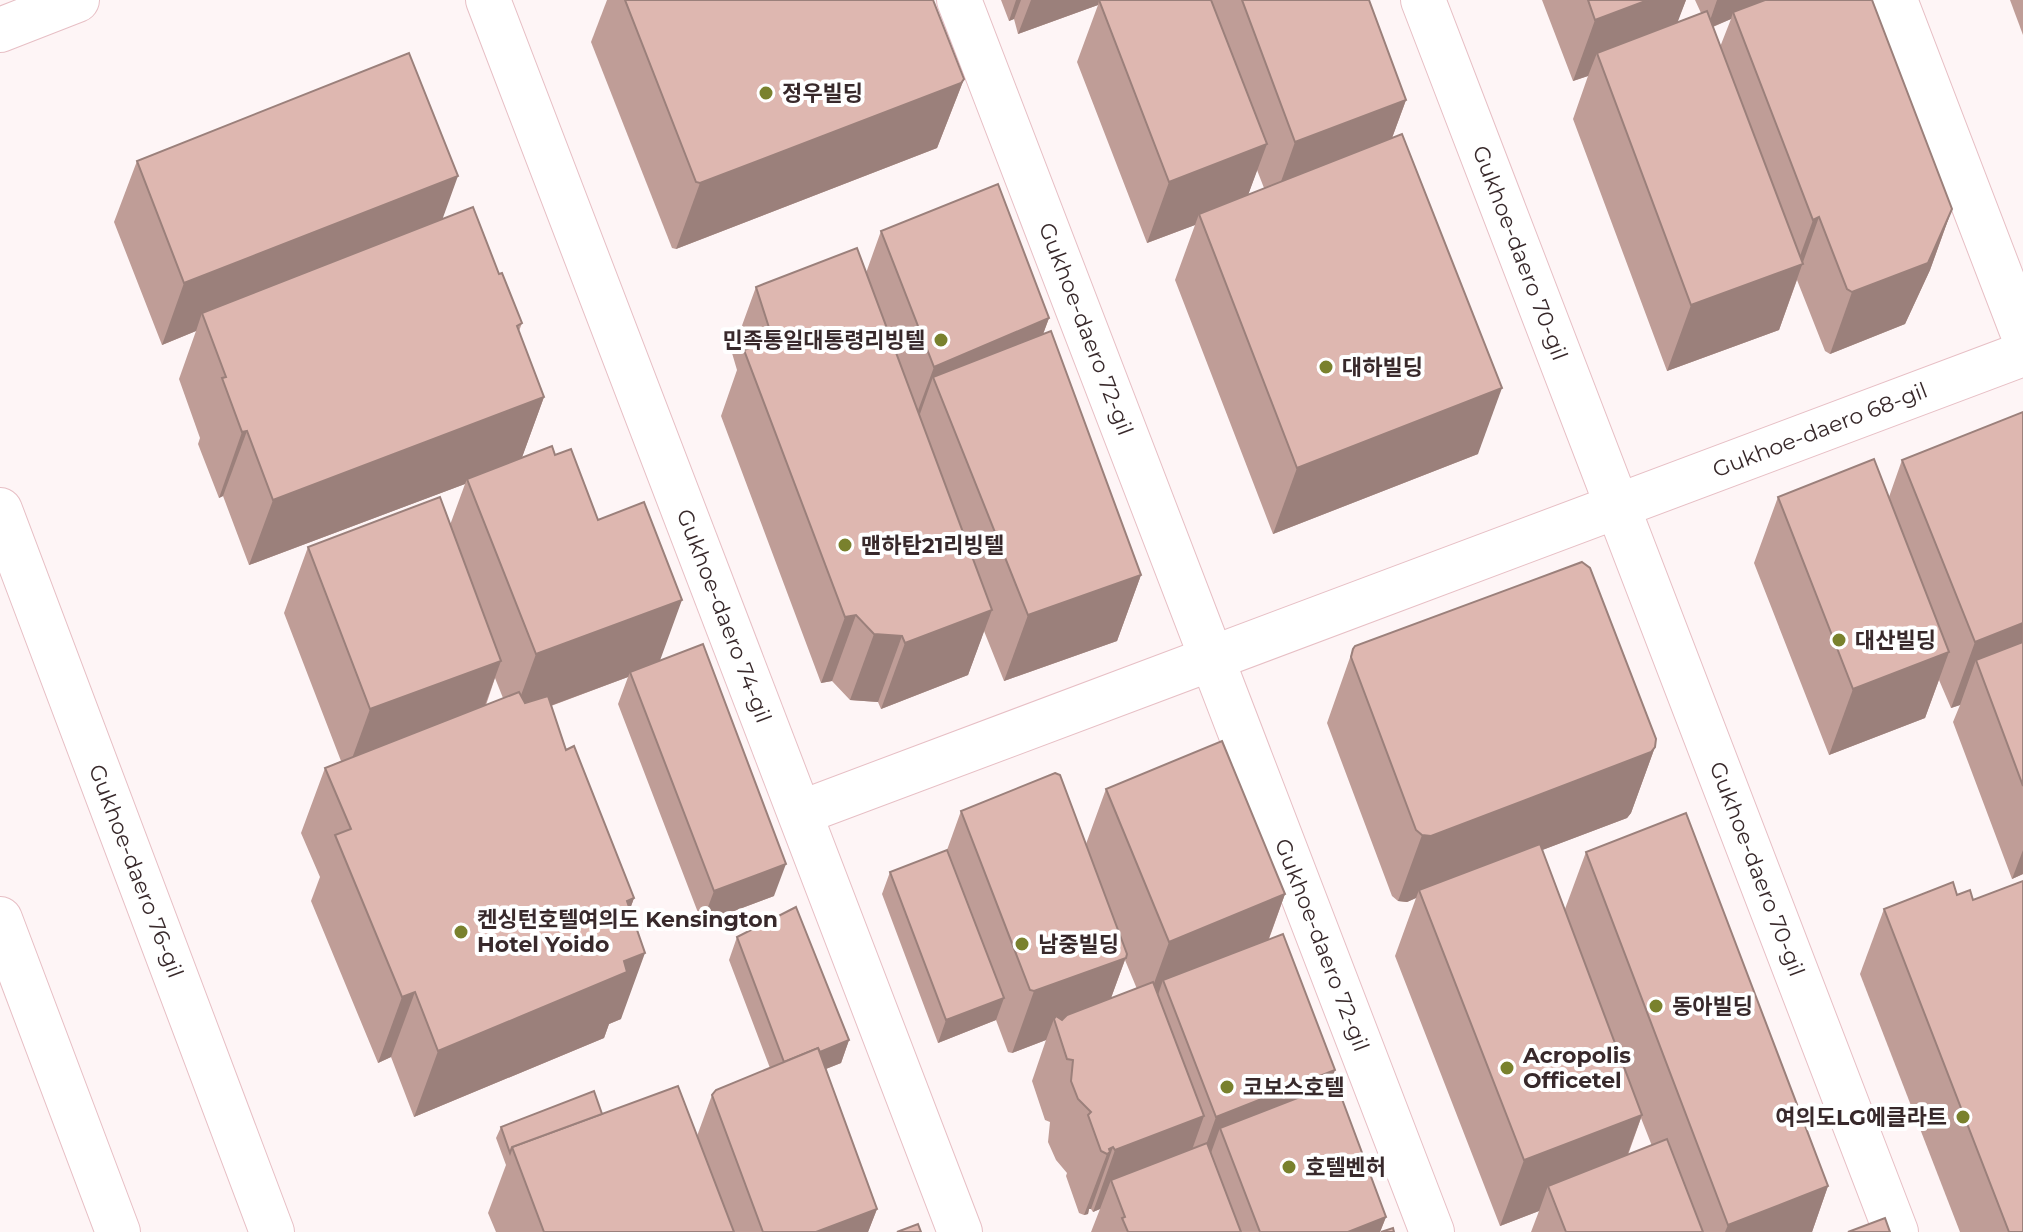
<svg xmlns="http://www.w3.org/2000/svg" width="2023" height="1232" viewBox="0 0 2023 1232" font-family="Montserrat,'Noto Sans KR',sans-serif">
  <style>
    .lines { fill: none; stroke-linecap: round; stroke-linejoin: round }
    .minor-casing { stroke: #e7bfc5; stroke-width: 46 }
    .tertiary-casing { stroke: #e7bfc5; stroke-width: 46 }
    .minor { stroke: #fff; stroke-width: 44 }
    .tertiary { stroke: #fff; stroke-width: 44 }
    .wall { fill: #bf9d97; fill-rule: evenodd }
    .shaded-wall { fill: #9b807b }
    .building { fill: #deb7b0; stroke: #9b807b; stroke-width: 2 }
    .poi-dot { fill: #79812d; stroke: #fff; stroke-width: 3 }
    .labels { text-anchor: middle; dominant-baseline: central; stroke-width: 8; stroke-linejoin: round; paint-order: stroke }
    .poi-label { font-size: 22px; font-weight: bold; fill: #38292b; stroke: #fff; text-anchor: start }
    .street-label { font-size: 22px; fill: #38292b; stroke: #fff }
  </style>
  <rect width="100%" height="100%" fill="#fef5f6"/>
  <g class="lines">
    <defs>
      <g id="minor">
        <polyline points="488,0 960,1232"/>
        <polyline points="959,0 1432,1232"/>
        <polyline points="1423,0 1896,1232"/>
        <polyline points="1895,0 2023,334"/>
        <polyline points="800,813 2023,354"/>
      </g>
      <g id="tertiary">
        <polyline points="0,30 77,0"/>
        <polyline points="0,510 272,1232"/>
        <polyline points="0,919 118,1232"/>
      </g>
    </defs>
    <!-- minor casing -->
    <use href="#minor" class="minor-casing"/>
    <!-- tertiary casing -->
    <use href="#tertiary" class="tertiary-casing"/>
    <!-- minor -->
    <use href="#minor" class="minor"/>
    <!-- tertiary -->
    <use href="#tertiary" class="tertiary"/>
  </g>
  <!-- wall -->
  <g class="wall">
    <polygon points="607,0 933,0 964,79 937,148 676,249 672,248 591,42"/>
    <path d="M1001 0H1369L1406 100 1392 138 1478 454 1273 534 1175 280 1195 225 1147 243 1077 62 1098 5 1018 34 1014 19 1009 21ZM1257 170 1264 188 1248 195Z"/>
    <path d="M1542 0H1686L1677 22 1701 13 1695 0H1872L1952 209 1930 270 1905 324 1830 354 1825 351 1797 280 1779 330 1667 371 1573 119 1588 76 1573 81ZM1731 19 1720 47 1713 27Z"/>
    <polygon points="2010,0 2023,0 2023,35"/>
    <path d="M137 161 442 219 499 274 522 323 519 331 544 397 522 457 555 455 598 520 660 660 774 896 702 923 618 704 628 677 551 706 566 750 634 898 630 909 621 1019 609 1024 604 1038 414 1117 391 1057 378 1063 311 901 320 877 301 833 325 768 341 761 284 613 308 547 450 525 465 484 249 565 223 496 219 498 198 444 200 438 179 379 196 331 162 345 114 222ZM495 678 503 698 486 705Z"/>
    <polygon points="881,231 1049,318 1043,334 1141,575 1117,641 1004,681 984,631 968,675 881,709 878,702 850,700 832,681 821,683 721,416 737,370 732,353 756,287 866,273"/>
    <polygon points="2023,412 2023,874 2012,879 1953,722 1960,705 1951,708 1939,680 1925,718 1829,755 1754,563 1778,497 1889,497 1902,460"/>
    <path d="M1353 649 1655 747 1631 813 1627 818 1542 850 1565 909 1586 852 1828 1186 1812 1232H1531L1539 1211 1500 1226 1395 956 1416 898 1407 902 1398 901 1392 896 1327 723ZM1641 1118 1652 1146 1628 1155Z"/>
    <path d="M1106 789 1285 894 1269 939 1386 1217 1380 1232H1091L1100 1209 1093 1212 1091 1209H1089L1088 1214 1084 1215 1079 1213 1066 1176 1067 1173 1056 1160 1048 1142 1050 1122 1045 1120 1032 1081 1046 1040 1012 1053 1008 1052 996 1020 938 1043 882 894 890 872 947 850 961 811 1086 844ZM1125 960 1137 989 1111 998Z"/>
    <polygon points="1957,895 2023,1232 1960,1232 1860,974 1884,909"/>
    <polygon points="737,937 849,1040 841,1063 826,1069 877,1209 868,1232 496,1232 488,1213 506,1165 496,1138 501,1127 602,1114 697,1136 712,1095 770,1068 729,960"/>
  </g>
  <!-- shaded-wall -->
  <g class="shaded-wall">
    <polygon points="1016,0 1021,0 1014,19 1009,21"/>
    <polygon points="1031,0 1110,0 1099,0 1098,5 1018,34"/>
    <polygon points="1648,0 1686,0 1669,45 1597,53 1588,76 1573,81 1595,20"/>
    <polygon points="1717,0 1774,0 1733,12 1731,19 1707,29"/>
    <polygon points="964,79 937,148 676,249 700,183"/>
    <polygon points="1406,100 1382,165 1272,207 1295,142"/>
    <polygon points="1267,144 1244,206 1199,214 1195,225 1147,243 1169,182"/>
    <polygon points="458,176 436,237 202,313 196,331 162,345 184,283"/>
    <polygon points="1952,209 1930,270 1905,324 1830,354 1852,292"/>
    <polygon points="1819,217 1779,330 1667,371 1691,305 1796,267 1813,220"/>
    <polygon points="1049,318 1025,383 933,377 914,431 910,432 934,367"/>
    <polygon points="1502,388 1478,454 1273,534 1297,468"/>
    <polygon points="544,397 520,463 467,479 465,484 249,565 273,500"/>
    <polygon points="247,431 223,496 219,498 242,432"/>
    <polygon points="1141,575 1117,641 1004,681 1028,615"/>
    <polygon points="682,600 658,666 630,672 628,677 512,720 536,654"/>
    <polygon points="992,610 968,675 881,709 905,643"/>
    <polygon points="856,615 832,681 821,683 845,617"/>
    <polygon points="2023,623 2023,679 1976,660 1960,705 1951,708 1975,642"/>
    <polygon points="874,634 902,636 878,702 850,700"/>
    <polygon points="1949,652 1925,718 1829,755 1853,689"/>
    <polygon points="501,661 477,727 346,775 370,709"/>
    <polygon points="1655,747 1631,813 1627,818 1421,896 1419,890 1416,898 1407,902 1398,901 1422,835"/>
    <polygon points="2023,850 2023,874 2012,879"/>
    <polygon points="786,864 774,896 702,923 714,891"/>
    <polygon points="1285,894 1261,960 1163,980 1155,1004 1145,1008 1169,942"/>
    <polygon points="634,898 610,964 627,901"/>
    <polygon points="645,953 621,1019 609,1024 604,1038 414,1117 438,1051 624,961"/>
    <polygon points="1127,954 1103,1020 1059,1036 1054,1019 1046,1040 1012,1053 1034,991"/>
    <polygon points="415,992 391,1057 378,1063 402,997"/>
    <polygon points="1004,998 996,1020 938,1043 946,1020"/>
    <polygon points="849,1040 841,1063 777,1088 786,1066"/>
    <polygon points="1335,1070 1313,1132 1220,1128 1203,1175 1194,1178 1216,1117"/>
    <polygon points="1642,1115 1618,1180 1548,1186 1539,1211 1500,1226 1524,1160"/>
    <polygon points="1204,1116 1182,1178 1111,1180 1100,1209 1093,1212 1115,1150"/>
    <polygon points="1113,1147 1091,1209 1089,1209 1088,1214 1084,1215 1107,1154 1109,1149"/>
    <polygon points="1828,1186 1812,1232 1725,1232 1728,1225"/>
    <polygon points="877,1209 868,1232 816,1232"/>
    <polygon points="1386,1217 1380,1232 1348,1232"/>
  </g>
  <!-- building -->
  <g class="building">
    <polygon points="625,0 933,0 964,79 961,83 700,183 696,182"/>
    <polygon points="1099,0 1211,0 1267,144 1169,182"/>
    <polygon points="1242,0 1369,0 1406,100 1295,142"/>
    <polygon points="1588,0 1648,0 1595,20"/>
    <polygon points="1765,0 1872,0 1952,209 1928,263 1852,292 1847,289 1819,217 1813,220 1733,12"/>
    <polygon points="1707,11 1803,264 1691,305 1597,53"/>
    <polygon points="409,53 458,176 184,283 137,161"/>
    <polygon points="1402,134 1502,388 1297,468 1199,214"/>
    <polygon points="998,184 1049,318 934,367 881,231"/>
    <polygon points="473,207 499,274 502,273 522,323 517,326 544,397 273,500 247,431 242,432 222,378 226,377 202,313"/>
    <polygon points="857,248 992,610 905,643 902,636 874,634 856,615 845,617 744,350 773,340 756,287"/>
    <polygon points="1051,331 1141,575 1028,615 933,377"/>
    <polygon points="2023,412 2023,623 1975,642 1902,460"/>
    <polygon points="552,446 555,455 571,449 598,520 644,502 682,600 536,654 467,479"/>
    <polygon points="1874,459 1949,652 1853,689 1778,497"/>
    <polygon points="440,497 501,661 370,709 308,547"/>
    <polygon points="1582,562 1590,568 1656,739 1655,747 1651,752 1431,836 1422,835 1416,830 1351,657 1353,649 1355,646"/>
    <polygon points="2023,642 2023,786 1976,660"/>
    <polygon points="703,644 786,864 714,891 630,672"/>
    <polygon points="519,692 525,703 548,696 566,750 574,746 634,898 627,901 645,953 624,961 627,972 438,1051 415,992 402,997 335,835 351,829 325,768"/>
    <polygon points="1222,741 1285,894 1169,942 1106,789"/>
    <polygon points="1055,773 1060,775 1127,954 1126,958 1034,991 1030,990 961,811"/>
    <polygon points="1686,813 1828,1186 1728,1225 1586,852"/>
    <polygon points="1540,844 1642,1115 1524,1160 1419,890"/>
    <polygon points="947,850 1004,998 946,1020 890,872"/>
    <polygon points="2023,881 2023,1232 2009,1232 1884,909 1953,882 1957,895 1970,890 1973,900"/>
    <polygon points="796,907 849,1040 820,1052 818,1048 784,1062 737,937"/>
    <polygon points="1283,934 1335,1070 1216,1117 1163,980"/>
    <polygon points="1153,982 1204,1116 1115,1150 1113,1147 1109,1149 1110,1152 1107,1154 1101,1151 1088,1115 1091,1112 1078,1099 1071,1081 1073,1060 1067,1059 1054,1019 1056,1016 1062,1020 1067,1015"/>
    <polygon points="818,1048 877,1209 816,1232 763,1232 712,1095 716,1090"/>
    <polygon points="1336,1083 1386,1217 1348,1232 1260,1232 1220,1128"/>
    <polygon points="678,1086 734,1232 544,1232 512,1147"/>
    <polygon points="594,1091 602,1114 512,1147 510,1153 501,1127"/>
    <polygon points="1667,1139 1703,1232 1566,1232 1548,1186"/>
    <polygon points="1207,1143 1241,1232 1128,1232 1122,1218 1125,1217 1111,1180"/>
    <polygon points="1885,1218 1890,1232 1848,1232"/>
    <polygon points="918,1224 921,1232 897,1232"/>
    <polygon points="1393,1228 1394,1232 1381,1232"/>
  </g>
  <!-- markers -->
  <g class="poi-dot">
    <circle cx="766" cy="93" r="8"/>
    <circle cx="941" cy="340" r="8"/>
    <circle cx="1326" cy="367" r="8"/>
    <circle cx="845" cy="545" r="8"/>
    <circle cx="1839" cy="640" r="8"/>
    <circle cx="461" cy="932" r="8"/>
    <circle cx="1022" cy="944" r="8"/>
    <circle cx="1656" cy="1006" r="8"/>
    <circle cx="1507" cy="1068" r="8"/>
    <circle cx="1227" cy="1087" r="8"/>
    <circle cx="1963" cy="1117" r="8"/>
    <circle cx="1289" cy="1167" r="8"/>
  </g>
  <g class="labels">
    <!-- poi labels -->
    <g class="poi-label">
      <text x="782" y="93">정우빌딩</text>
      <text x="925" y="340" text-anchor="end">민족통일대통령리빙텔</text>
      <text x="1342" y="367">대하빌딩</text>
      <text x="861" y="545">맨하탄21리빙텔</text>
      <text x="1855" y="640">대산빌딩</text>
      <text x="477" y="919">켄싱턴호텔여의도 Kensington<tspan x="477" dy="25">Hotel Yoido</tspan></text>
      <text x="1038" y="944">남중빌딩</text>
      <text x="1672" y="1006">동아빌딩</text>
      <text x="1523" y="1055">Acropolis<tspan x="1523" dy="25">Officetel</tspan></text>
      <text x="1243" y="1087">코보스호텔</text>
      <text x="1947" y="1117" text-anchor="end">여의도LG에클라트</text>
      <text x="1305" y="1167">호텔벤허</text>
    </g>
    <!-- street labels -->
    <g class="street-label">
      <text transform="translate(1520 253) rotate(69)">Gukhoe-daero 70-gil</text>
      <text transform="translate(1086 329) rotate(69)">Gukhoe-daero 72-gil</text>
      <text transform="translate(1820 430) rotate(-21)">Gukhoe-daero 68-gil</text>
      <text transform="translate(724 616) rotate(69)">Gukhoe-daero 74-gil</text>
      <text transform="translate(1757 869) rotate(69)">Gukhoe-daero 70-gil</text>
      <text transform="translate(136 871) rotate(69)">Gukhoe-daero 76-gil</text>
      <text transform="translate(1322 945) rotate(69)">Gukhoe-daero 72-gil</text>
    </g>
  </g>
</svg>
